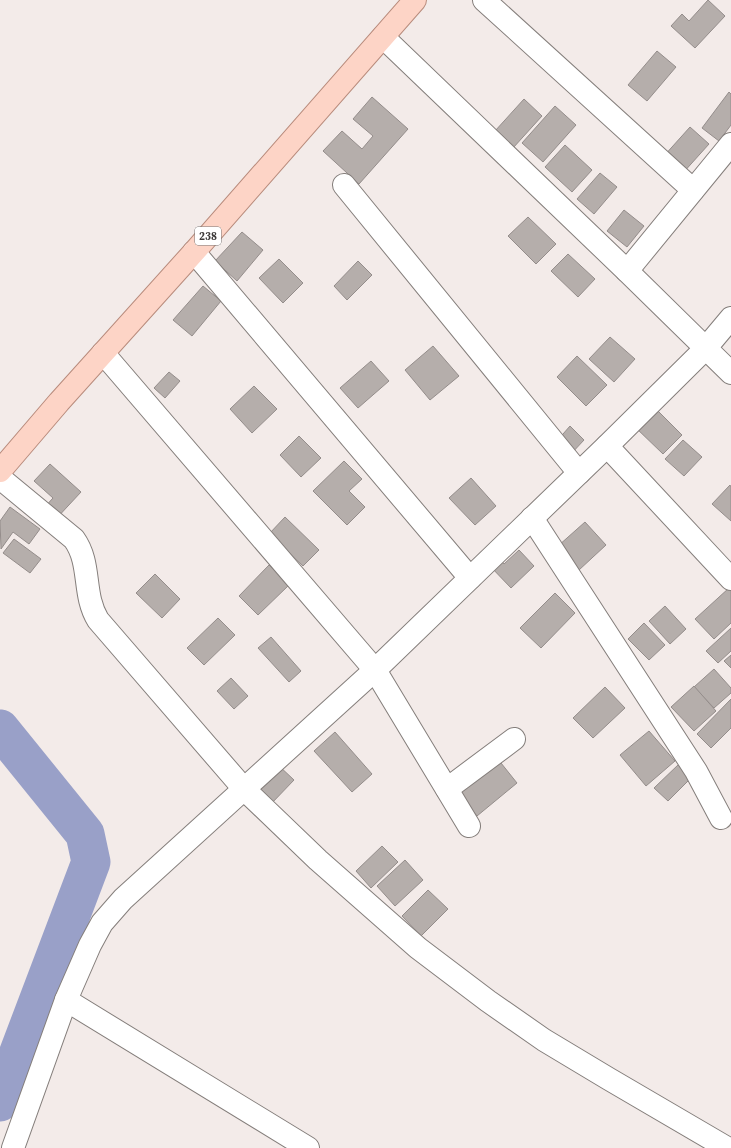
<svg xmlns="http://www.w3.org/2000/svg" width="731" height="1148" viewBox="0 0 731 1148" font-family="'Source Serif 4',serif">
  <style>
    .lines { fill: none; stroke-linecap: round; stroke-linejoin: round }
    .river { stroke: #99a0c8; stroke-width: 39 }
    .building { fill: #b5aeab; stroke: #948d8b }
    .minor-casing { stroke: #847e7b; stroke-width: 24 }
    .primary-casing { stroke: #b88b7c; stroke-width: 24 }
    .minor { stroke: #fff; stroke-width: 22 }
    .primary { stroke: #fdd4c6; stroke-width: 22 }
    .labels { text-anchor: middle; dominant-baseline: central; stroke-width: 3; stroke-linejoin: round; paint-order: stroke }
    .shield { fill: #fff; stroke: #777574; stroke-width: 1 }
    .shield-label { font-size: 11px; font-weight: bold; fill: #3d3a39 }
  </style>
  <rect width="100%" height="100%" fill="#f3ebe9"/>
  <g class="lines">
    <!-- river -->
    <polyline class="river" points="0,729 85,834 91,862 0,1102"/>
  </g>
  <!-- building -->
  <g class="building">
    <polygon points="708,0 725,16 695,48 671,26 682,14 689,21"/>
    <polygon points="657,51 676,67 647,101 628,85"/>
    <polygon points="729,92 731,94 731,125 719,141 702,128"/>
    <polygon points="372,97 408,129 359,184 323,151 342,131 362,149 373,136 353,119"/>
    <polygon points="524,99 542,116 513,148 495,131"/>
    <polygon points="555,106 576,125 543,162 522,143"/>
    <polygon points="690,127 709,144 682,174 663,157"/>
    <polygon points="565,145 592,170 572,192 545,167"/>
    <polygon points="600,173 617,187 594,214 577,199"/>
    <polygon points="624,210 644,226 627,247 607,231"/>
    <polygon points="528,217 556,244 536,264 508,236"/>
    <polygon points="242,232 263,250 237,281 215,261"/>
    <polygon points="568,254 595,279 578,297 551,271"/>
    <polygon points="279,259 303,283 283,303 259,278"/>
    <polygon points="358,261 372,275 347,300 334,286"/>
    <polygon points="203,286 221,301 192,336 173,320"/>
    <polygon points="610,337 635,359 614,382 589,359"/>
    <polygon points="433,346 459,376 430,400 405,370"/>
    <polygon points="577,356 607,385 586,406 557,377"/>
    <polygon points="371,361 389,381 358,408 340,388"/>
    <polygon points="169,372 180,381 165,398 154,388"/>
    <polygon points="254,386 277,409 252,433 230,409"/>
    <polygon points="654,407 682,435 663,454 634,426"/>
    <polygon points="570,426 584,440 570,455 556,442"/>
    <polygon points="299,436 321,458 301,477 280,455"/>
    <polygon points="683,440 702,457 684,476 665,459"/>
    <polygon points="344,461 362,479 349,491 365,507 347,525 313,491"/>
    <polygon points="50,464 81,492 55,520 43,509 53,498 34,481"/>
    <polygon points="471,478 496,506 475,525 449,498"/>
    <polygon points="730,485 731,487 731,521 712,504"/>
    <polygon points="10,507 40,529 29,544 13,532 1,549 0,521"/>
    <polygon points="285,517 319,550 303,566 269,534"/>
    <polygon points="585,522 606,545 579,570 558,546"/>
    <polygon points="14,539 41,559 30,573 3,553"/>
    <polygon points="519,550 534,566 511,588 489,565 498,556 504,564"/>
    <polygon points="269,565 289,585 258,615 239,596"/>
    <polygon points="155,574 180,599 162,618 136,593"/>
    <polygon points="729,588 731,591 731,623 714,639 695,619"/>
    <polygon points="555,593 575,613 541,648 520,628"/>
    <polygon points="665,606 686,629 670,644 649,621"/>
    <polygon points="218,618 235,635 204,665 187,648"/>
    <polygon points="644,623 665,645 649,660 628,639"/>
    <polygon points="731,628 731,651 718,663 706,651"/>
    <polygon points="271,637 301,671 289,682 258,648"/>
    <polygon points="731,655 731,668 724,661"/>
    <polygon points="714,669 731,688 731,693 714,708 694,687"/>
    <polygon points="231,678 248,696 234,709 217,691"/>
    <polygon points="694,686 716,711 694,731 671,707"/>
    <polygon points="605,687 625,708 593,738 573,718"/>
    <polygon points="731,699 731,728 711,748 697,734"/>
    <polygon points="649,731 675,761 646,786 620,755"/>
    <polygon points="335,732 372,774 352,792 314,751"/>
    <polygon points="497,758 517,783 477,816 457,791"/>
    <polygon points="277,764 294,780 270,805 253,788"/>
    <polygon points="679,764 692,777 668,801 654,788"/>
    <polygon points="382,846 398,862 371,888 356,871"/>
    <polygon points="405,860 423,880 395,906 377,886"/>
    <polygon points="428,890 448,909 421,936 402,916"/>
  </g>
  <g class="lines">
    <defs>
      <g id="minor">
        <polyline points="484,0 693,190"/>
        <polyline points="383,37 627,271 731,373"/>
        <polyline points="344,185 579,473"/>
        <polyline points="194,252 470,578"/>
        <polyline points="627,271 731,144"/>
        <polyline points="103,353 375,670 469,826"/>
        <polyline points="607,446 731,579"/>
        <path d="M0 478 74 539C92 564 82 594 98 620L244 789 318 860 418 948 488 1001 544 1040 609 1079 727 1148"/>
        <polyline points="532,518 696,771 721,818"/>
        <polyline points="447,789 514,739"/>
        <polyline points="66,1000 308,1148"/>
        <polyline points="13,1148 66,1000 90,945 102,923 123,899 375,670 607,446 705,349 731,318"/>
      </g>
      <polyline id="primary" points="0,471 59,402 194,252 415,0"/>
    </defs>
    <!-- minor casing -->
    <use href="#minor" class="minor-casing"/>
    <!-- primary casing -->
    <use href="#primary" class="primary-casing"/>
    <!-- minor -->
    <use href="#minor" class="minor"/>
    <!-- primary -->
    <use href="#primary" class="primary"/>
  </g>
  <g class="labels">
    <!-- shield labels -->
    <rect class="shield" x="195" y="227" width="26" height="18" rx="3"/>
    <g class="shield-label">
      <text x="208" y="236">238</text>
    </g>
  </g>
</svg>
